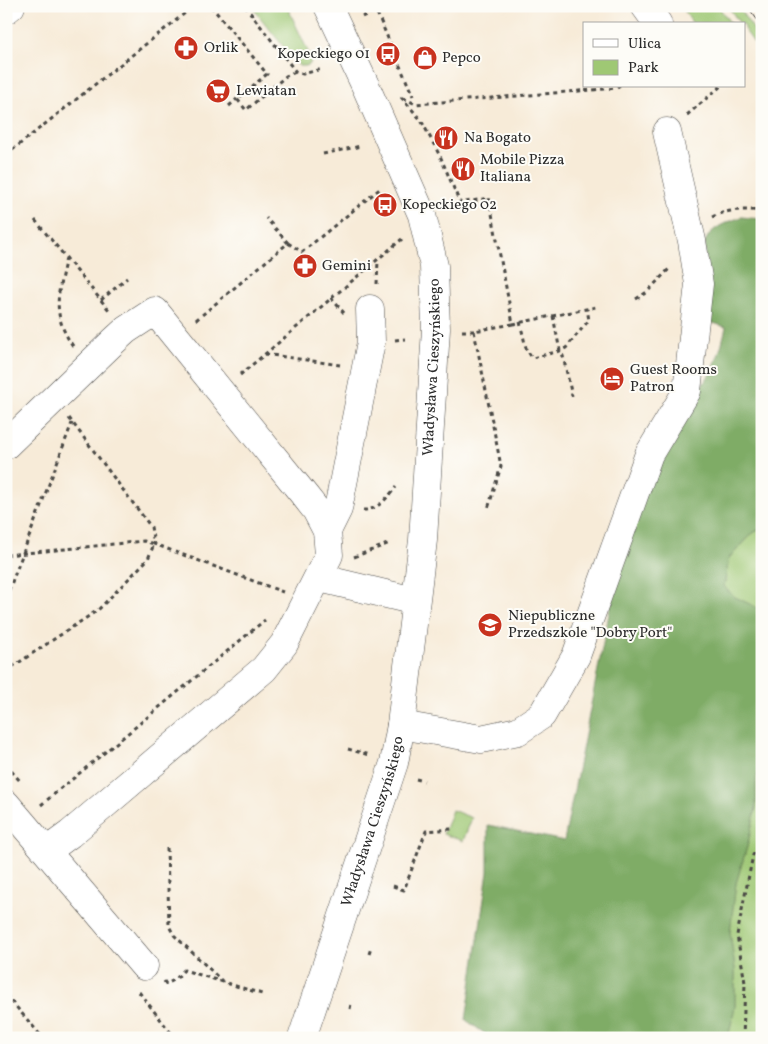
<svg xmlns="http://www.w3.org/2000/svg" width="768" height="1044" viewBox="0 0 768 1044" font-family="Vollkorn,serif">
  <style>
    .green { fill: #9fc874; stroke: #657a50 }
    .forest { fill: #7fac66; stroke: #556c48 }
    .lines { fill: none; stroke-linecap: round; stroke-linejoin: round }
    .minor-casing { stroke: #4a4845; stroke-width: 29 }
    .path { stroke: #4a4845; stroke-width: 3; stroke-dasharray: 4 4; stroke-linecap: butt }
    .minor { stroke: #fff; stroke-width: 28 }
    .tram { stroke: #2b2b2b; stroke-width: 1 }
    .labels { text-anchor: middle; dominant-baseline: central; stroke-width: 4; stroke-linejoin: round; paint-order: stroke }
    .poi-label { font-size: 15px; fill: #2b2b2b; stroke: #fdfcf7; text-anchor: start }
    .street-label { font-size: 15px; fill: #2b2b2b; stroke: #fdfcf7 }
  </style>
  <rect width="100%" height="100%" fill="#fdfcf7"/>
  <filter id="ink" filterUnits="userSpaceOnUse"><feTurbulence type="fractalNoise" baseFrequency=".02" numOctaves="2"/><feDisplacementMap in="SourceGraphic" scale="10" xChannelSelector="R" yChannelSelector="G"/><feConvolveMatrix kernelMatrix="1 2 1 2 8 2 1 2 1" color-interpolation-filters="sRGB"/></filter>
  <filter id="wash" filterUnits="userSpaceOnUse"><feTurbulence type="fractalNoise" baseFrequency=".0096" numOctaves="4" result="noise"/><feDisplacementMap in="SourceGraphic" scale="20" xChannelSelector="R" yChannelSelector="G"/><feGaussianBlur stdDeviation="1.12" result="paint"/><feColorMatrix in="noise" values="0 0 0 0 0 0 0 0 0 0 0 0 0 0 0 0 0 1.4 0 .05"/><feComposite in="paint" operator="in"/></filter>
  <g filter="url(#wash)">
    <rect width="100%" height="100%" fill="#f7ebd8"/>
    <!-- green -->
    <g class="green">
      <polygon points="251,6 287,6 311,58 310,64 306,66 299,66"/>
      <polygon points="681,6 718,6 731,24 693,24"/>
      <polygon points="728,6 737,6 760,38 754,43 744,29 744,24 740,24"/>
      <polygon points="762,528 762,610 733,596 724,586 729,558 753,533"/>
      <polygon points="762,761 762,1038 728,1038 735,1006 735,969 730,932 736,883 747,847 756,808 756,779"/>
      <polygon points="452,810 472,818 463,841 443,834"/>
    </g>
    <!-- forest -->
    <path class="forest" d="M741 217 762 219V528L753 533 729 558 724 586 733 596 762 610V761L756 779V808L747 847 736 883 730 932 735 969V1006L728 1038H491L466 1020 488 872V825L564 841 619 563 636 512 692 392C713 382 721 348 726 327L707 321 705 242C711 227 726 223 741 217Z"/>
  </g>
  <g filter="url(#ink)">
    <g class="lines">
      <defs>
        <g id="minor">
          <polyline points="645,6 658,24"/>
          <polyline points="6,10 11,6"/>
          <polyline points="6,445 114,341 126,330 155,311 305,496 316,510 327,531 329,555 284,644 264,669 70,834 47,851"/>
          <polyline points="327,531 338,509 371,342 370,309"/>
          <polyline points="319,578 415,601"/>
          <polyline points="401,725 481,739 518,731 542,715 576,656 649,454 687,391 699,284 692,241 667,132"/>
          <polyline points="6,804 144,966"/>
          <path id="s1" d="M302 1038 394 763 401 725 423 540 436 329 434 266 422 215 366 87 328 6"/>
        </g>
      </defs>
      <!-- minor casing -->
      <use href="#minor" class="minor-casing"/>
      <!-- path -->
      <g class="path">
        <polyline points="211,6 267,74 237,99 246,110 286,76 296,72"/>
        <polyline points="245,6 296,72 303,74 322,69"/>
        <polyline points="374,6 413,96"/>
        <polyline points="362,17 375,10"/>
        <polyline points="762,53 758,55 762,60"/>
        <polyline points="401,97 421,120 441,158 460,203 489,198 513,324 474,331 501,466 488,509"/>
        <polyline points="403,98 416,104 617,88 620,86"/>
        <polyline points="229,106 237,99"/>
        <polyline points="687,115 721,86"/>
        <polyline points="323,154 361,146"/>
        <polyline points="6,155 194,6"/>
        <polyline points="6,183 9,187"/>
        <path d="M712 217C729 209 743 209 762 211"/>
        <polyline points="35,220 109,310"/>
        <polyline points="288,243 302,252 382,187"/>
        <path d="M66 258C58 293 51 315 73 346"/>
        <polyline points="377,284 378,260"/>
        <polyline points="331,298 344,313"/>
        <polyline points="636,299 647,292 670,268"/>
        <polyline points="101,300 127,278"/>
        <polyline points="553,316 560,351 563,356 572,396"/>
        <polyline points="196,320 288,243 266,218"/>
        <polyline points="520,322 526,348 532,358 560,351 566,348 589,320 587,309"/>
        <polyline points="513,324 596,307"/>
        <polyline points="462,331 474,331"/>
        <polyline points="395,340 405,339"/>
        <polyline points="265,354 340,365"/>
        <polyline points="240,375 402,239"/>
        <polyline points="69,418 151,527 154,544 283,592"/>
        <path d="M363 510C377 511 388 497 396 487"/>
        <polyline points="6,555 144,541 154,544 148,559 98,610 6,671"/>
        <polyline points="354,557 390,543"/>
        <polyline points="6,598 72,423"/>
        <polyline points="348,749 369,755"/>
        <polyline points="6,765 20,781"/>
        <polyline points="416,779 424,781"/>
        <polyline points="41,805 265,620"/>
        <polyline points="167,848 169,926 174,935 222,981"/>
        <polyline points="393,886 404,890 426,831 452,829"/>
        <polyline points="369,954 371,948"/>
        <polyline points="164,981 166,984 176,979 184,970 262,994"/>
        <polyline points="139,992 175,1038"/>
        <polyline points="6,995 43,1038"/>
        <polyline points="6,1006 13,1005"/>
        <polyline points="350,1009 351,1004"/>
        <polyline points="743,1038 745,983 737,935 753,855 762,842"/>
      </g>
      <!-- minor -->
      <use href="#minor" class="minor"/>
      <!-- tram -->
      <g class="tram">
        <polyline points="747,6 762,26"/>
        <polyline points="760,6 762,8"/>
      </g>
    </g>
  </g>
  <!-- icons -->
  <defs>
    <symbol id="pharmacy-disc" viewBox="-11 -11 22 22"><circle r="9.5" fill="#c8321e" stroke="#fdfcf7"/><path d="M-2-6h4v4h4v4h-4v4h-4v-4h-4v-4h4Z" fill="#fff"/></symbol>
    <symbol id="bus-disc" viewBox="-11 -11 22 22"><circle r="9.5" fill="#c8321e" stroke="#fdfcf7"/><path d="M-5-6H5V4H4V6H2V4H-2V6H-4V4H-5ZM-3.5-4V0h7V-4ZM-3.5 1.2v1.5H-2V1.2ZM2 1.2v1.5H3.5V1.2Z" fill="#fff"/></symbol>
    <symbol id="shop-disc" viewBox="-11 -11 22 22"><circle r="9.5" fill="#c8321e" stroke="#fdfcf7"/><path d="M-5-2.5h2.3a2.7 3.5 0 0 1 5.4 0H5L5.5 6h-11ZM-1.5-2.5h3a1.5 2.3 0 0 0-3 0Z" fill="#fff"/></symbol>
    <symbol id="supermarket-disc" viewBox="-11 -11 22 22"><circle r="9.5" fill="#c8321e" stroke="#fdfcf7"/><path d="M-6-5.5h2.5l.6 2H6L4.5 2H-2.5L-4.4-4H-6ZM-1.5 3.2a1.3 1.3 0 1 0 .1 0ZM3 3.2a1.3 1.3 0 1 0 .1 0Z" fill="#fff"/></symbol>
    <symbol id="restaurant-disc" viewBox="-11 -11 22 22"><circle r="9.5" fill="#c8321e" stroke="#fdfcf7"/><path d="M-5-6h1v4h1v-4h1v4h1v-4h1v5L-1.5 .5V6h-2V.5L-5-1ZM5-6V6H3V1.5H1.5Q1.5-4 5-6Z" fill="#fff"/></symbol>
    <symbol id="hotel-disc" viewBox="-11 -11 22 22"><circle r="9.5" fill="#c8321e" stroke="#fdfcf7"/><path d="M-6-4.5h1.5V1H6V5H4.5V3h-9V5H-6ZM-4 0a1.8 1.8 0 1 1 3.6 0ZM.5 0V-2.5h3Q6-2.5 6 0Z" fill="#fff"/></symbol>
    <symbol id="school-disc" viewBox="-11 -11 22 22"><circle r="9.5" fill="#c8321e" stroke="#fdfcf7"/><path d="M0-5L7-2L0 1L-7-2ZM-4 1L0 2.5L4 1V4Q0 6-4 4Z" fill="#fff"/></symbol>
  </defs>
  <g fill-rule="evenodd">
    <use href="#pharmacy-disc" x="172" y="34" width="28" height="28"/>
    <use href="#bus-disc" x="374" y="40" width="28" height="28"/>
    <use href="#shop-disc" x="411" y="44" width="28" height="28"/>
    <use href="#supermarket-disc" x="204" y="77" width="28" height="28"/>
    <use href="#restaurant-disc" x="432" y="124" width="28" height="28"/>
    <use href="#restaurant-disc" x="449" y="155" width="28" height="28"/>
    <use href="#bus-disc" x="371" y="191" width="28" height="28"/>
    <use href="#pharmacy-disc" x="291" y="252" width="28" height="28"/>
    <use href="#hotel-disc" x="598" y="365" width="28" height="28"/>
    <use href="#school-disc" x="476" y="611" width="28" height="28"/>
  </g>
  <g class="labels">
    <!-- poi labels -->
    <g class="poi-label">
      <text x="204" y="48">Orlik</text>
      <text x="370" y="54" text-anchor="end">Kopeckiego 01</text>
      <text x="442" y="58">Pepco</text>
      <text x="236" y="91">Lewiatan</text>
      <text x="464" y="138">Na Bogato</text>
      <text x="480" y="160">Mobile Pizza<tspan x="480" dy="17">Italiana</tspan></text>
      <text x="402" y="205">Kopeckiego 02</text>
      <text x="322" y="266">Gemini</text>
      <text x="630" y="370">Guest Rooms<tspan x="630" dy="17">Patron</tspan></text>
      <text x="508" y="616">Niepubliczne<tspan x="508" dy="17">Przedszkole "Dobry Port"</tspan></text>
    </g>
    <!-- street labels -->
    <g class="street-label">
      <text stroke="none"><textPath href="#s1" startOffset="688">Władysława Cieszyńskiego</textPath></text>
      <text stroke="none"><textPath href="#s1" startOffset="228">Władysława Cieszyńskiego</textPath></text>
    </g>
  </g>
  <!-- margin -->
  <rect width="768" height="1044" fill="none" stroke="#fdfcf7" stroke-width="25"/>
  <!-- legend -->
  <rect x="583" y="22" width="162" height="65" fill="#fdfcf7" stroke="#a9a8a5"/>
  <rect x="593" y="39" width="25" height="8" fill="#ffffff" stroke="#a9a8a5"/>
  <text x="628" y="48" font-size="15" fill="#2b2b2b">Ulica</text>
  <rect x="593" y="60" width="25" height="15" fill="#9fc874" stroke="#a9a8a5"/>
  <text x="628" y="72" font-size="15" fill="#2b2b2b">Park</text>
</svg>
